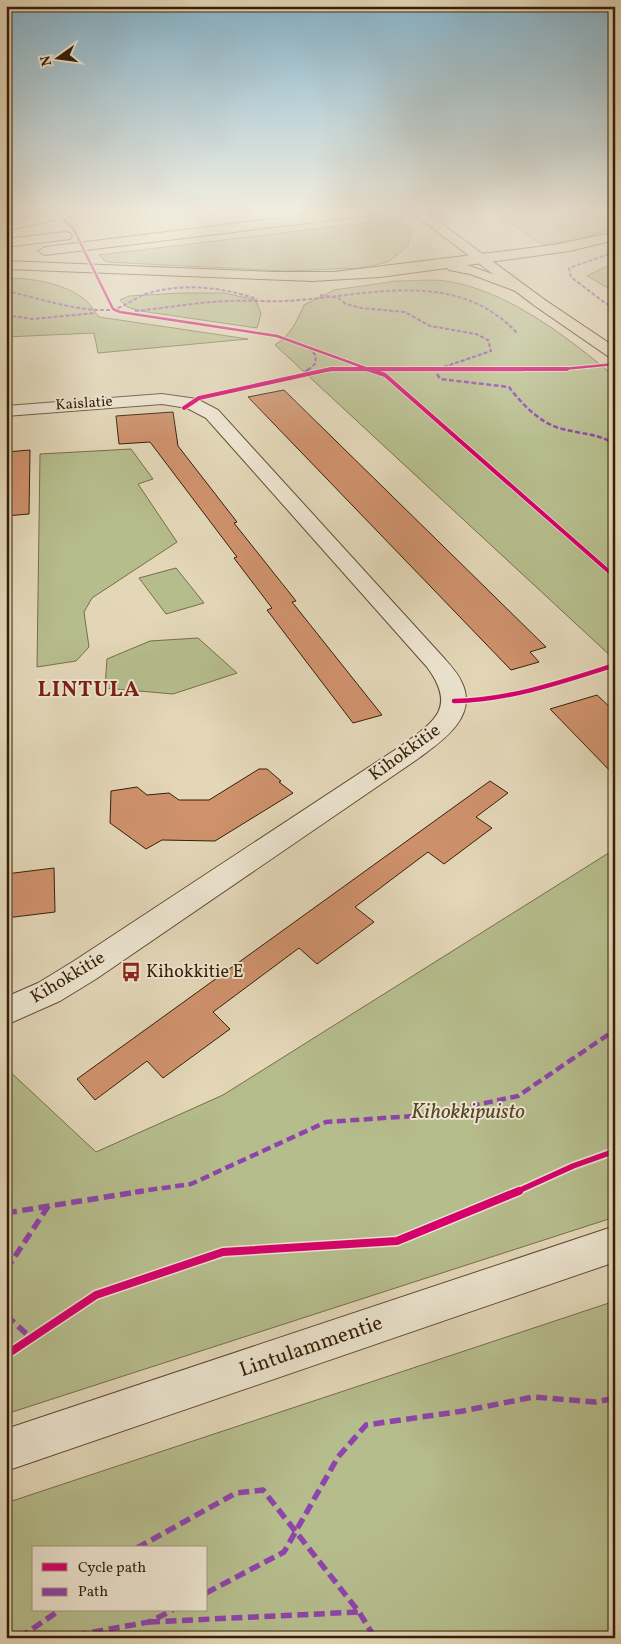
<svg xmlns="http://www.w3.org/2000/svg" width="621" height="1644" viewBox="0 0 621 1644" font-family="Vollkorn,serif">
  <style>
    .green { fill: #b6bd8d; stroke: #766e49; fill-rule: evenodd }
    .building { fill: #cf926d; stroke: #361f05 }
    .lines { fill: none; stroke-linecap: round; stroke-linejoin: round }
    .minor-casing { stroke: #614d32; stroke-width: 2 }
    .major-casing { stroke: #361f05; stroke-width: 2 }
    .highway-casing { stroke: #361f05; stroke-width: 2 }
    .minor { fill: #ede5d1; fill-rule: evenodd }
    .major { fill: #e3d7b8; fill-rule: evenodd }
    .highway { fill: #e3d7b8; fill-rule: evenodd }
    .quiet-far3 { stroke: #8e44ad; stroke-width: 2; stroke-dasharray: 4 2; stroke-linecap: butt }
    .quiet-far2 { stroke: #8e44ad; stroke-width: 2.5; stroke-dasharray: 5 2.5; stroke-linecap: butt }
    .quiet-far1 { stroke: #8e44ad; stroke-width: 4.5; stroke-dasharray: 9 4.5; stroke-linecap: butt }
    .quiet { stroke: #8e44ad; stroke-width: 5.5; stroke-dasharray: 11 5.5; stroke-linecap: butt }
    .cycleway-far4-casing { stroke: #ede5d1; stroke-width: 4.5 }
    .cycleway-far3-casing { stroke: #ede5d1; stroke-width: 5.5 }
    .cycleway-far2-casing { stroke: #ede5d1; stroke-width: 7 }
    .cycleway-far1-casing { stroke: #ede5d1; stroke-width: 9 }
    .cycleway-casing { stroke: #ede5d1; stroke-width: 11 }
    .cycleway-far4 { stroke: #d6006c; stroke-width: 2.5 }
    .cycleway-far3 { stroke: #d6006c; stroke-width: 4 }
    .cycleway-far2 { stroke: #d6006c; stroke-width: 4.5 }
    .cycleway-far1 { stroke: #d6006c; stroke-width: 5.5 }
    .cycleway { stroke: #d6006c; stroke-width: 8 }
    .labels { text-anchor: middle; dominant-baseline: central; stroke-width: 4; stroke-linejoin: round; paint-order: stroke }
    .far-street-label { font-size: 15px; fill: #361f05; stroke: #ede5d1 }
    .street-label { font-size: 18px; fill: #361f05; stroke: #ede5d1 }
    .poi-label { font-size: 18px; fill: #361f05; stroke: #ede5d1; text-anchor: start }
    .near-park-label { font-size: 21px; font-style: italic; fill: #564627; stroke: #ede5d1 }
    .near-street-label { font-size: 21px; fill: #361f05; stroke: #ede5d1 }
    .district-label { font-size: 22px; font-weight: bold; letter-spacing: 1px; fill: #7a1f14; stroke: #ede5d1 }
  </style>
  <rect width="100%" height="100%" fill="#e3d7b8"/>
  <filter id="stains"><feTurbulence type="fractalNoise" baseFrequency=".004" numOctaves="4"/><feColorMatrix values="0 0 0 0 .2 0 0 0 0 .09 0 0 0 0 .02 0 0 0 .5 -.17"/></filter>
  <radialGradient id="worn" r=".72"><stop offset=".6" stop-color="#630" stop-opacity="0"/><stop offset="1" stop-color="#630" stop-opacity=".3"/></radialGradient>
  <!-- green -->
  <g class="green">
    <polygon points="493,210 615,210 615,227 582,239 542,245"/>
    <polygon points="397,219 411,232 408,246 388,262 360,268 286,271 106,262 99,255"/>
    <polygon points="615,262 615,292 587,276"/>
    <path d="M6 278C31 278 64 283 84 299 90 303 94 311 99 317L248 339 98 353 94 333 6 337Z"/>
    <path d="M396 281C412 281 430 279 446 281 507 290 569 338 615 377V660L275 345C290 336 297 321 304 305L334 290Z"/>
    <polygon points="181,293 224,293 256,300 261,314 257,328 141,311 127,307 120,300 129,296"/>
    <polygon points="131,449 153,479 138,484 177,542 92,598 84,612 89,647 76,661 37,667 40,454"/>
    <polygon points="176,568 204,603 166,614 139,578"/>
    <polygon points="198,638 237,673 173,694 105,688 107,659 150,641"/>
    <polygon points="615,849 615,1217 6,1414 6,1068 96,1152 223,1095"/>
    <path d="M615 1301V1638H6V1503ZM34 1548H206V1610H34Z"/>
  </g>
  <!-- building -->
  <g class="building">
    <polygon points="284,390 546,647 530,652 539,662 511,670 248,397"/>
    <polygon points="173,412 178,446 237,522 234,523 296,601 292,602 382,715 353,723 267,610 272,608 234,558 237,557 150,442 119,444 116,416"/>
    <polygon points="30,450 29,514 6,516 6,452"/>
    <polygon points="597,695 615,712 615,776 550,709"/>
    <polygon points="259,769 267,769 281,781 279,782 293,793 215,841 162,840 146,849 110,823 111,791 137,787 147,795 169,793 179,800 209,800"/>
    <polygon points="490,781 508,793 476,817 492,828 444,864 428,852 355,907 374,922 317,964 299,948 213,1012 230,1029 163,1078 147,1061 95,1100 77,1079"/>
    <polygon points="54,868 55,912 6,918 6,874"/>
  </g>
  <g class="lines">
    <defs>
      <g id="minor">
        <path d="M162 394 197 399 218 410 443 657C450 665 458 673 462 683 478 717 442 741 419 758L96 979 60 1001 6 1025V997L38 983 74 961 401 746C435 721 457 708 427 667L206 418 187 408 162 404 6 416V406Z"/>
        <polygon points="615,1226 615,1262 6,1471 6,1429"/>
      </g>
      <polygon id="major" points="423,210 545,300 615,347 615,359 609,357 535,306 410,211"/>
      <g id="highway">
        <polygon points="61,210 85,210 84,213 6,231 6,223"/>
        <polygon points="345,210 386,210 380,214 45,255 38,251 45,247"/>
        <polygon points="65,232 70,233 72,236 70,239 6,247 6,239"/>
        <polygon points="615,232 615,240 570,251 467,265 526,286 528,289 521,293 470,274 449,270 447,268 380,277 312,281 6,269 6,261 274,272 334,272 554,245"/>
      </g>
    </defs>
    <!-- minor casing -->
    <use href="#minor" class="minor-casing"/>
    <!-- major casing -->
    <use href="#major" class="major-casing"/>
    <!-- highway casing -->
    <use href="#highway" class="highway-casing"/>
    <!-- minor -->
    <use href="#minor" class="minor"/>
    <!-- major -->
    <use href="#major" class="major"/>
    <!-- highway -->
    <use href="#highway" class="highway"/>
    <!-- quiet-far3 -->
    <g class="quiet-far3">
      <polyline points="615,252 569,268 571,277 605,303 615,307"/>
      <path d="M6 291C39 298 74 311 108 310 121 310 131 300 143 295 179 282 222 287 257 299"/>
      <polyline points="320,295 338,298 346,304 361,308 405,312 430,326 476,334 488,340 491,351 435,370"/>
      <path d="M135 311C166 308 198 302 229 301 248 300 268 302 286 301 365 297 454 266 517 333"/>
      <polyline points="6,315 32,319 96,313"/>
      <polyline points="308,370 315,364 316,356 310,349"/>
    </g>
    <!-- quiet-far2 -->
    <g class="quiet-far2">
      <path d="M438 369 435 370 440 379 509 387C521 403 539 422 559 428 579 434 597 433 615 444"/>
      <polyline points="305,372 309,369"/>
    </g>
    <!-- quiet-far1 -->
    <polyline class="quiet-far1" points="135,1192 191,1184 326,1122 428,1115 518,1096 615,1030"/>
    <!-- quiet -->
    <g class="quiet">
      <polyline points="6,1213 143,1191"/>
      <polyline points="6,1270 49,1205"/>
      <polyline points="6,1315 31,1338"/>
      <polyline points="137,1548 236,1493 263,1490 359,1612 375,1638"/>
      <polyline points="206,1593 284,1552 338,1457 366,1425 463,1411 533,1397 596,1402 615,1398"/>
      <polyline points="149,1622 359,1612"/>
      <polyline points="19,1638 60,1610"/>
      <polyline points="60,1638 149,1622 173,1610"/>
    </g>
    <defs>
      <g id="cycleway-far4">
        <polyline points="55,210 74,230 113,309 120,312 277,336 371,370"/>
        <polyline points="327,370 523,370"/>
        <polyline points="553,370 615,364"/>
      </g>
      <g id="cycleway-far3">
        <polyline points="367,369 385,375 614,576"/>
        <polyline points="184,408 199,398 331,369 567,369"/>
      </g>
      <g id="cycleway-far2">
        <polyline points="613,575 615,577"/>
        <path d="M454 701C510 700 562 682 615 665"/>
      </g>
      <polyline id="cycleway-far1" points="516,1192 573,1166 615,1151"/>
      <polyline id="cycleway" points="6,1355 96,1295 223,1252 397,1241 519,1191"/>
    </defs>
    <!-- cycleway-far4 casing -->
    <use href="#cycleway-far4" class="cycleway-far4-casing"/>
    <!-- cycleway-far3 casing -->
    <use href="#cycleway-far3" class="cycleway-far3-casing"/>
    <!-- cycleway-far2 casing -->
    <use href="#cycleway-far2" class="cycleway-far2-casing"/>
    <!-- cycleway-far1 casing -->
    <use href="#cycleway-far1" class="cycleway-far1-casing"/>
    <!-- cycleway casing -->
    <use href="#cycleway" class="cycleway-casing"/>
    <!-- cycleway-far4 -->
    <use href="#cycleway-far4" class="cycleway-far4"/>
    <!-- cycleway-far3 -->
    <use href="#cycleway-far3" class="cycleway-far3"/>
    <!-- cycleway-far2 -->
    <use href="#cycleway-far2" class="cycleway-far2"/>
    <!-- cycleway-far1 -->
    <use href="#cycleway-far1" class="cycleway-far1"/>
    <!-- cycleway -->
    <use href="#cycleway" class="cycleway"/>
  </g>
  <!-- sky -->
  <linearGradient id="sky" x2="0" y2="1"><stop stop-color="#87b6cf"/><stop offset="0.48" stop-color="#f2eddf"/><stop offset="1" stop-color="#f2eddf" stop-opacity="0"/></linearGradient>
  <rect width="621" height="441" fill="url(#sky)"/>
  <!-- icons -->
  <defs>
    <symbol id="bus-bare" viewBox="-9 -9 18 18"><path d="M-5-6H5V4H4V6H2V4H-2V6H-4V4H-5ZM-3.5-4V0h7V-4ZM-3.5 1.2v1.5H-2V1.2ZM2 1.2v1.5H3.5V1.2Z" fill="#8f2418" stroke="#ede5d1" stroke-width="2.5" paint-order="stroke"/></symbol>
  </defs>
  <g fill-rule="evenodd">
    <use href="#bus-bare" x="117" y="958" width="28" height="28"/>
  </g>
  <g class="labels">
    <!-- far-street labels -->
    <g class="far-street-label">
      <text transform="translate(84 404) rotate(-4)">Kaislatie</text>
    </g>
    <!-- street labels -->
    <g class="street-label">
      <text transform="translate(405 753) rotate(-36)">Kihokkitie</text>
      <text transform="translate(68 978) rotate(-31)">Kihokkitie</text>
    </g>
    <!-- poi labels -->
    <g class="poi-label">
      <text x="146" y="972">Kihokkitie E</text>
    </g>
    <!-- near-park labels -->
    <g class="near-park-label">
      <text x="468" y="1112">Kihokkipuisto</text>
    </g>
    <!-- near-street labels -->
    <g class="near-street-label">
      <text transform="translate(311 1347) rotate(-19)">Lintulammentie</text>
    </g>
    <!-- district labels -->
    <g class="district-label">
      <text x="89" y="690">LINTULA</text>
    </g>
  </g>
  <!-- margin -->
  <rect width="621" height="1644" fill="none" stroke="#e3d7b8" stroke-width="25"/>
  <rect x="8" y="8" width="606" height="1629" fill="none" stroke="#361f05" stroke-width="2.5"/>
  <rect x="12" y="12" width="596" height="1619" fill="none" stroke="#361f05"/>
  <!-- legend -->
  <rect x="32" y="1546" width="175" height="65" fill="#ede5d1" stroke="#a4967f"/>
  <rect x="42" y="1563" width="25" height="8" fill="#d6006c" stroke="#a4967f"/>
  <text x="78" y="1572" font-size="15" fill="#361f05">Cycle path</text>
  <rect x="42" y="1588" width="25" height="8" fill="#8e44ad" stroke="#a4967f"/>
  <text x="78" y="1596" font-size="15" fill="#361f05">Path</text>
  <!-- north arrow -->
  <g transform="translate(58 58) rotate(256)" stroke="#ede5d1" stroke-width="4" paint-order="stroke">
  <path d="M0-4L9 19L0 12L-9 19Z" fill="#361f05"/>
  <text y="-8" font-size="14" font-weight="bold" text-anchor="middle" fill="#361f05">N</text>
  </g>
  <rect width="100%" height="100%" filter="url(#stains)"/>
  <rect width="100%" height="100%" fill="url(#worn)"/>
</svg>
